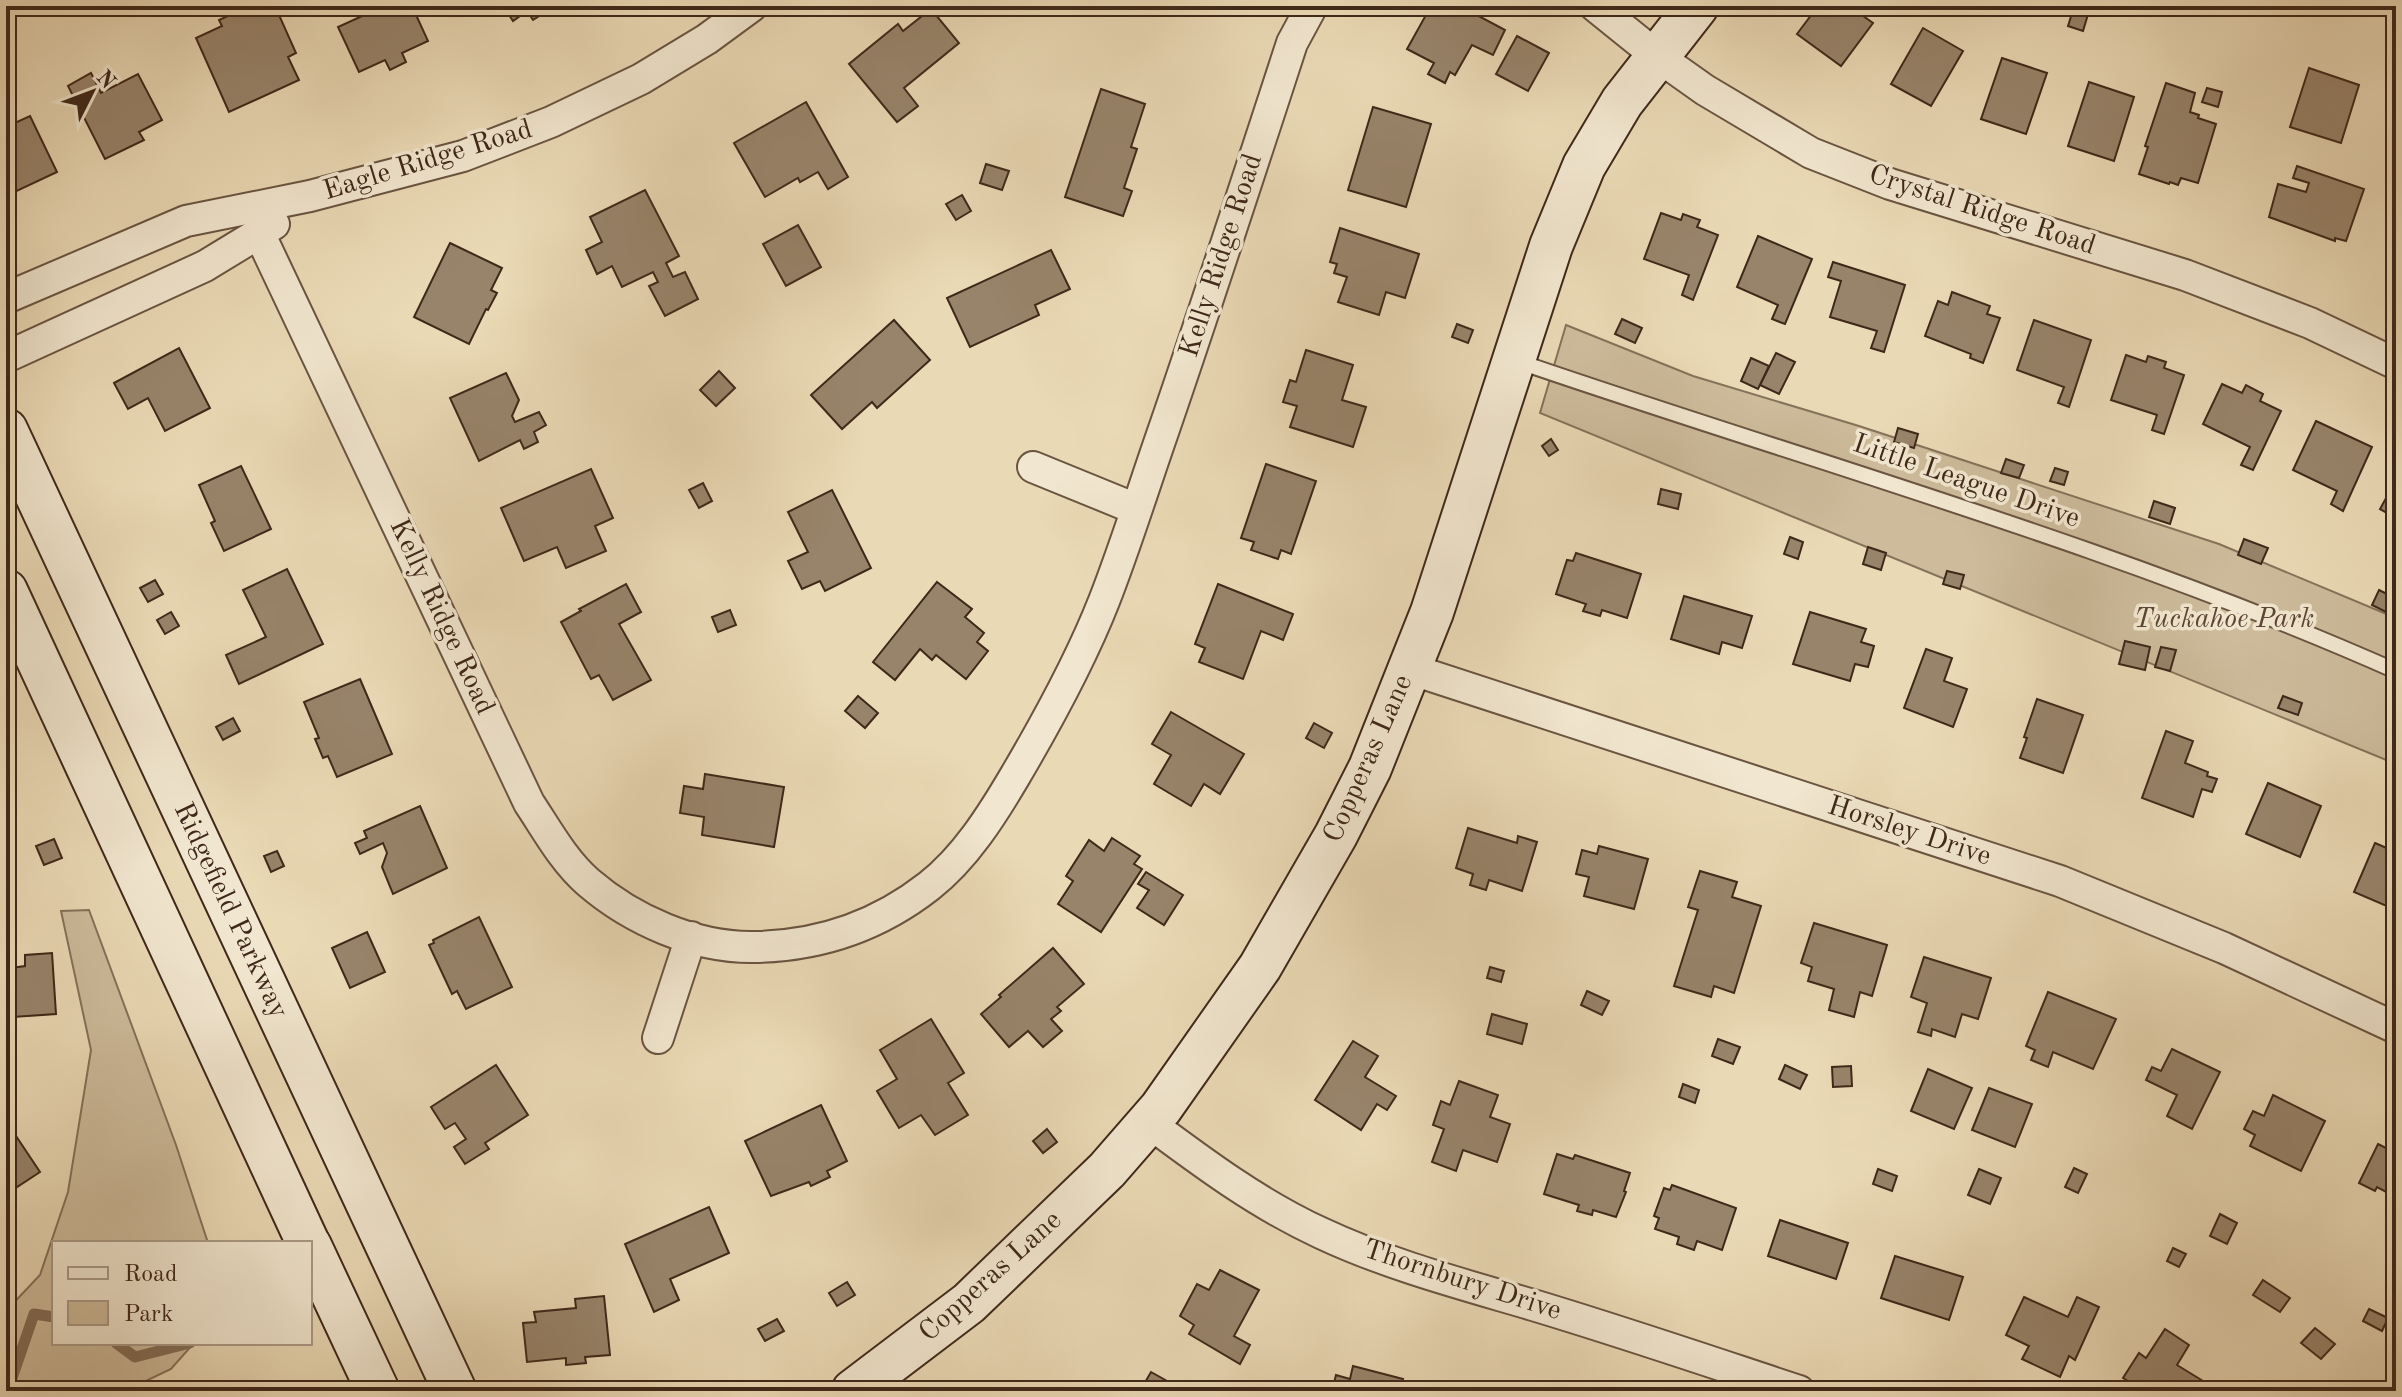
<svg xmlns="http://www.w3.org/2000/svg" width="2402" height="1397" viewBox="0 0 2402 1397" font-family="'Old Standard TT',serif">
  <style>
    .green { fill: #cdbb9b; stroke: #86725a; stroke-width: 2 }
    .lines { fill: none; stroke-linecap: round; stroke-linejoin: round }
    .stream { stroke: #836e57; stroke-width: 11 }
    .building { fill: #98846b; stroke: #3f281a; stroke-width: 2 }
    .lane-casing { stroke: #6a5441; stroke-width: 18 }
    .street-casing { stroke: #6a5441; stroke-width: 34 }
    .secondary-casing { stroke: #3f281a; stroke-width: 46 }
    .lane { stroke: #f1e6cf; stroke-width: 14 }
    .street { stroke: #f1e6cf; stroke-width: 30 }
    .secondary { stroke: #f1e6cf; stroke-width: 42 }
    .labels { text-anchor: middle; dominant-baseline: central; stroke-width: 7; stroke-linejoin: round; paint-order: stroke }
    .street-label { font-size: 28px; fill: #3f281a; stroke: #f1e6cf }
    .park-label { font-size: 28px; font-style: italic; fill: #5b4534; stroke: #f1e6cf }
  </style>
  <rect width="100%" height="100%" fill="#ead9b5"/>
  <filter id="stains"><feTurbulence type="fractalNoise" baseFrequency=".0025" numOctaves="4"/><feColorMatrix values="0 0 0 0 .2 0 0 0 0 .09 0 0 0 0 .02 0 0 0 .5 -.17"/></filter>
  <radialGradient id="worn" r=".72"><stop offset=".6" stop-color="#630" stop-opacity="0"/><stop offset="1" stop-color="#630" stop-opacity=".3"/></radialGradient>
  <!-- green -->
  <g class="green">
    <polygon points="1566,325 1693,376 1859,426 2219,544 2396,618 2396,764 1540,413"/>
    <polygon points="89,910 176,1145 208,1243 54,1243 54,1343 194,1343 171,1369 125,1391 6,1391 6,1311 40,1275 68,1192 91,1050 61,911"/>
  </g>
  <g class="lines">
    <!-- stream -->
    <g class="stream">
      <polyline points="116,1343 135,1357 190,1343"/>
      <polyline points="6,1385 11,1381 34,1314 54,1317"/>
    </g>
  </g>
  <!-- building -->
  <g class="building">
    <polygon points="250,6 275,6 296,53 288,57 299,80 229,112 196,38 222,26 219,20"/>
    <polygon points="384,6 412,6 428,41 402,53 406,62 390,70 385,60 359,72 338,27"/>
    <polygon points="503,6 543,6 547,11 533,20 527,11 513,21"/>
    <polygon points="1431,6 1460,6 1505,30 1493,55 1472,45 1455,75 1450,72 1445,83 1428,74 1434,63 1407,49"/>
    <polygon points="1818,6 1849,6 1873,23 1841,66 1797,34"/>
    <polygon points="2074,7 2089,11 2083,31 2068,26"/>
    <polygon points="931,9 959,43 904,88 918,106 897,122 849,64 898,24 903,31"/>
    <polygon points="1923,28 1963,51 1931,106 1891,84"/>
    <polygon points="1517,36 1549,53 1528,91 1496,74"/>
    <polygon points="2002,58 2047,73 2026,134 1981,119"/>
    <polygon points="2309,68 2359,85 2341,143 2290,127"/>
    <polygon points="91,73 101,93 138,74 162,120 139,132 144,140 105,159 68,86"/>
    <polygon points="2089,82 2134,97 2114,161 2068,146"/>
    <polygon points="2166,83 2195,93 2190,112 2199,115 2198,118 2216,124 2198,183 2181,178 2178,185 2170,182 2169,184 2139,174 2148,147 2145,146"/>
    <polygon points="2207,88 2222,92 2218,107 2202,102"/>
    <polygon points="1101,89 1145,104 1131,147 1137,149 1124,188 1132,191 1123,216 1065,197"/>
    <polygon points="806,102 848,177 828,189 818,172 800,182 798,178 765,197 734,143"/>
    <polygon points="1373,107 1431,124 1406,207 1348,190"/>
    <polygon points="30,116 57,172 6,196 6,127"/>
    <polygon points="986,164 1009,171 1002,190 980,183"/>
    <polygon points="2297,166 2364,189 2346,241 2335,238 2335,241 2269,217 2278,184 2306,192 2309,183 2293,178"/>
    <polygon points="645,190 679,256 666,263 673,277 685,272 698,299 665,316 649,286 658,282 653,272 622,287 612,266 597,274 586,250 602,242 590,217"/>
    <polygon points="962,195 971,211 956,220 946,204"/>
    <polygon points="1661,213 1681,220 1683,214 1700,220 1697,227 1718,235 1693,300 1682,295 1689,275 1644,259"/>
    <polygon points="798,225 821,267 786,286 763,244"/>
    <polygon points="1340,228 1419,254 1405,298 1386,292 1379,315 1338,302 1347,277 1334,273 1337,264 1330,262"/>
    <polygon points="1758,236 1812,259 1785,324 1772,319 1778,305 1737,287"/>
    <polygon points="450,243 502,268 491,290 497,293 488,310 486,309 469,344 414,317"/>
    <polygon points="1051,250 1070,289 1035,305 1039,315 970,347 947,298"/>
    <polygon points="1833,262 1905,285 1884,352 1871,348 1877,331 1830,317 1841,281 1828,277"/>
    <polygon points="1952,292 1990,306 1987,314 2000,318 1983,363 1970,358 1971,354 1925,336 1938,301 1948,305"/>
    <polygon points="1622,319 1642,328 1635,343 1615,334"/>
    <polygon points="894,320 930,360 877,408 872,402 842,429 811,395"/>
    <polygon points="2034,320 2091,340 2069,407 2058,403 2064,387 2017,370"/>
    <polygon points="1457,324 1473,330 1468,343 1452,337"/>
    <polygon points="179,348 210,408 165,431 148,398 128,409 114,383"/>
    <polygon points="1306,350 1353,365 1342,400 1366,407 1353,447 1290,427 1297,406 1283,402 1290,380 1296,382"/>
    <polygon points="1776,353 1795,362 1779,394 1760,385"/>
    <polygon points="2126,355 2146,362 2148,356 2166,362 2164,368 2184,375 2164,434 2152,430 2157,415 2111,400"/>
    <polygon points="1751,358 1769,366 1758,389 1741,381"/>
    <polygon points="719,371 735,388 716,406 700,390"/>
    <polygon points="506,373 519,400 512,416 515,422 539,412 546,425 534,432 538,442 524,449 520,440 479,461 450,398"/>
    <polygon points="2222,384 2242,393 2246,385 2263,394 2260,401 2281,411 2253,470 2241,465 2250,447 2203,424"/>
    <polygon points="2316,421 2372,447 2343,511 2331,504 2337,491 2293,470"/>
    <polygon points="1898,428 1918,434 1914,448 1894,442"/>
    <polygon points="1551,439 1558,450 1549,456 1542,446"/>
    <polygon points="2006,459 2024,465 2019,478 2001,473"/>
    <polygon points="1266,464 1316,481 1291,554 1281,550 1278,559 1251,550 1254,542 1241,538"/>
    <polygon points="241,466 271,529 224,551 211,523 215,521 199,485"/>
    <polygon points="2055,468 2068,472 2064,485 2050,481"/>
    <polygon points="591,469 613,518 595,526 606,551 566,568 557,547 524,561 501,508"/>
    <polygon points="2396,480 2396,518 2380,509"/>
    <polygon points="703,483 712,501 699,508 689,490"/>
    <polygon points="1661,489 1681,494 1678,509 1658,504"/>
    <polygon points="832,490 871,568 825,591 820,581 802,589 788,561 808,552 788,512"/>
    <polygon points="2154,501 2175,508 2170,524 2149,517"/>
    <polygon points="1790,537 1803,542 1798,559 1784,554"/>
    <polygon points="2244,539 2268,548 2261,564 2238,555"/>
    <polygon points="1868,547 1886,553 1881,570 1863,564"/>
    <polygon points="1576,553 1641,574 1627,618 1602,610 1600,616 1583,611 1586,604 1556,594 1567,560 1573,561"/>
    <polygon points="287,569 323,644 239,684 226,655 266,637 243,590"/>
    <polygon points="1947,571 1964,575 1960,589 1943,584"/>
    <polygon points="155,580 163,594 148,602 140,588"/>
    <polygon points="937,582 972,609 965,617 984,633 977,642 988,651 966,679 936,655 932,660 920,649 895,680 873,662"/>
    <polygon points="626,584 641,612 619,624 651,680 613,700 599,675 591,679 561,622 581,611 579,609"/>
    <polygon points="1218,584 1293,614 1283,640 1261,631 1243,679 1199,662 1205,648 1195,644"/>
    <polygon points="2379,590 2395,598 2388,613 2372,605"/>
    <polygon points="1684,596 1752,616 1742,648 1722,642 1719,654 1671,639"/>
    <polygon points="730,610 736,625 718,632 712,617"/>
    <polygon points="171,612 179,626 165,634 157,620"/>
    <polygon points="1810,612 1866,629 1861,642 1874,646 1868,667 1855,664 1850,681 1793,664"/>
    <polygon points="2125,641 2150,647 2145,670 2119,664"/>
    <polygon points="2161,647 2176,650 2170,671 2155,667"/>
    <polygon points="1926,649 1952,658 1944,681 1967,689 1953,727 1904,708"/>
    <polygon points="360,679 392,754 337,777 328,756 323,758 315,739 319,738 304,702"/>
    <polygon points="858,696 878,713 865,728 845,711"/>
    <polygon points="2283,696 2302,703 2298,715 2278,708"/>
    <polygon points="2037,699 2083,715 2063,773 2020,758 2027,738 2024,737"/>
    <polygon points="1171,712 1244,754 1220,794 1204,784 1191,806 1154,784 1171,755 1152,744"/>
    <polygon points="233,718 240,731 223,740 216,727"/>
    <polygon points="1314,723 1332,733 1324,748 1306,738"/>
    <polygon points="2166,731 2193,741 2185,763 2208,772 2207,776 2217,779 2212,792 2202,789 2193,817 2142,798"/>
    <polygon points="705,774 784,787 774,847 702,835 704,817 680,813 684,786 703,789"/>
    <polygon points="2268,783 2321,806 2300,857 2246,834"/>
    <polygon points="420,806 447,868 393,894 382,867 387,853 383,843 360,854 355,843 367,838 364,831"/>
    <polygon points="1468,828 1517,843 1518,836 1537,842 1522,891 1489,880 1486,890 1470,885 1473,874 1456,868"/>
    <polygon points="1112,838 1140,856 1134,864 1142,869 1101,932 1058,904 1073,881 1066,876 1089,840 1104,851"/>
    <polygon points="54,839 62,858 44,865 36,846"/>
    <polygon points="2375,843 2396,852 2396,910 2354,892"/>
    <polygon points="1599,846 1648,859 1634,909 1584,896 1589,877 1576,874 1582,850 1597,854"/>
    <polygon points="277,851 284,866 271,872 264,856"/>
    <polygon points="1700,871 1737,882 1732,897 1761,906 1734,993 1714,986 1711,997 1674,986 1698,910 1688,907"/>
    <polygon points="1146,872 1183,895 1164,925 1137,908 1149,890 1138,884"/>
    <polygon points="479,917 512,987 466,1009 457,991 452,994 429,945 434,943 433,940"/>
    <polygon points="1814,923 1887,945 1872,996 1860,992 1854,1017 1829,1010 1834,989 1808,981 1812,967 1801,963"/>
    <polygon points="367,932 385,972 350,988 332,948"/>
    <polygon points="1053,948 1084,984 1057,1007 1061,1011 1051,1019 1062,1031 1043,1047 1028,1031 1009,1047 981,1014 1001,997 999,995"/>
    <polygon points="52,953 56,1014 13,1017 10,968 25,966 25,955"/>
    <polygon points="1924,957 1991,978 1978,1019 1962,1014 1955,1037 1932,1029 1931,1036 1918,1032 1927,1003 1911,997"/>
    <polygon points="1490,967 1504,971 1501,982 1487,978"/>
    <polygon points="1587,991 1609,1001 1602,1015 1581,1005"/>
    <polygon points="2048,992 2116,1019 2093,1069 2053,1052 2048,1067 2031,1060 2035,1050 2026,1046"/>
    <polygon points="1492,1014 1527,1024 1522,1044 1487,1034"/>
    <polygon points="931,1019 964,1073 948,1083 968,1115 935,1135 921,1115 899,1128 877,1091 897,1079 880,1050"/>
    <polygon points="1718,1039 1740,1047 1733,1064 1712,1056"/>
    <polygon points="1353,1041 1378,1056 1365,1077 1396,1096 1387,1110 1377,1104 1361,1130 1315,1100"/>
    <polygon points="2172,1049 2220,1072 2192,1129 2167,1116 2177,1095 2146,1080 2152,1067 2161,1071"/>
    <polygon points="496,1065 528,1115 485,1143 489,1149 465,1164 454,1147 466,1139 455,1123 445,1129 431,1107"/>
    <polygon points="1785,1065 1807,1075 1800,1089 1779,1079"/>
    <polygon points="1851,1066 1852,1086 1833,1087 1832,1067"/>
    <polygon points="1928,1069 1972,1088 1954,1129 1911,1111"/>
    <polygon points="1459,1081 1498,1095 1490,1117 1510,1124 1497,1162 1463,1150 1456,1171 1432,1162 1444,1129 1433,1125 1441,1101 1450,1105"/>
    <polygon points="1683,1084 1699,1090 1695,1103 1679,1097"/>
    <polygon points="1989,1088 2032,1104 2015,1147 1972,1130"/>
    <polygon points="2273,1095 2325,1121 2301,1171 2250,1146 2255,1135 2244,1129 2253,1111 2264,1116"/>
    <polygon points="821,1105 847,1161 827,1171 830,1177 811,1186 809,1182 771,1196 745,1141"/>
    <polygon points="6,1121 40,1172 17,1187 6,1169"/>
    <polygon points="1047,1129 1057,1142 1043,1153 1033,1141"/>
    <polygon points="2378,1144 2396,1153 2396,1210 2389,1206 2394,1196 2377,1187 2375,1191 2359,1183"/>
    <polygon points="1557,1154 1573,1159 1575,1155 1630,1173 1624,1191 1626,1192 1616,1217 1593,1210 1592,1215 1577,1211 1579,1205 1544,1194"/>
    <polygon points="2074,1168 2087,1174 2078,1193 2065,1187"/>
    <polygon points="1878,1169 1897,1176 1892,1191 1873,1184"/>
    <polygon points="1979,1169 2001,1178 1990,1204 1968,1195"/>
    <polygon points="1672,1185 1736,1208 1722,1250 1697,1241 1694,1250 1677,1244 1679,1237 1655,1229 1659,1218 1654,1216 1664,1188 1670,1190"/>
    <polygon points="709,1207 729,1253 670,1279 679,1300 654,1312 625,1244"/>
    <polygon points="2220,1214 2237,1223 2227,1244 2210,1236"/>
    <polygon points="1780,1220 1848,1243 1836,1279 1768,1256"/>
    <polygon points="2173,1248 2186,1254 2179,1267 2167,1261"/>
    <polygon points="1895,1256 1963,1277 1949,1320 1881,1298"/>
    <polygon points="1220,1270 1259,1290 1234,1336 1250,1345 1240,1364 1189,1334 1194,1325 1180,1316 1197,1284 1209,1290"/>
    <polygon points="2263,1280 2290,1298 2280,1312 2253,1295"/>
    <polygon points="847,1282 855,1295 837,1306 829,1293"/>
    <polygon points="604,1296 610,1355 585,1357 586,1363 566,1365 566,1358 527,1362 523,1323 536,1322 534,1312 576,1308 575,1299"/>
    <polygon points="2024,1297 2068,1317 2077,1297 2099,1307 2075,1360 2069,1356 2060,1377 2022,1359 2029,1346 2006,1335"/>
    <polygon points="2369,1309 2388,1318 2382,1331 2363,1321"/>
    <polygon points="777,1319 784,1331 765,1341 758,1329"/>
    <polygon points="2315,1328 2335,1344 2321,1359 2301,1343"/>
    <polygon points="2165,1329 2189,1345 2177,1365 2203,1381 2196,1391 2129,1391 2133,1384 2123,1378 2139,1353 2146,1358"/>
    <polygon points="1353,1366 1403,1379 1399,1391 1332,1391 1336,1375 1350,1379"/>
    <polygon points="1151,1372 1185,1391 1140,1391"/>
  </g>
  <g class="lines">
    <defs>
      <path id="lane" d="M1517 361C1811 462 2112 545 2396 671"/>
      <g id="street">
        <polyline points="1595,6 1657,56 1705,90 1811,153 1890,184 2185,275 2310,323 2396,364"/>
        <path d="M260 235 529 803C547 830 563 860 588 882 632 920 695 948 754 947 819 946 878 926 929 886 965 858 992 815 1015 776 1048 720 1080 662 1104 601 1126 545 1144 486 1164 429 1208 301 1250 172 1292 43L1312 6"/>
        <polyline points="6,298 186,221 310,196 463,156 551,122 641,79 707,39 752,6"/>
        <polyline points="6,357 205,266 274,224"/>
        <polyline points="1033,467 1136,509"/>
        <polyline points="1410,669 2060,881 2224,948 2396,1028"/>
        <polyline points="658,1038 691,937"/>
        <path d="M1148 1122C1203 1163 1258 1204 1321 1233 1389 1265 1462 1284 1533 1305 1623 1332 1711 1362 1799 1391"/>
      </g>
      <g id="secondary">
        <polyline points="6,430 455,1391"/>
        <polyline points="6,591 308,1243"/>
        <polyline points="310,1246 378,1391"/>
        <polyline points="853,1391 969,1303 1107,1170 1161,1108 1260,967 1336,835 1370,768 1432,612 1551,246 1584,166 1622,102 1697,6"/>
      </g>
    </defs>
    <!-- lane casing -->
    <use href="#lane" class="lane-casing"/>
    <!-- street casing -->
    <use href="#street" class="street-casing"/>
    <!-- secondary casing -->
    <use href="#secondary" class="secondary-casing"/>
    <!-- lane -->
    <use href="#lane" class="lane"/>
    <!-- street -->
    <use href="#street" class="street"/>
    <!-- secondary -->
    <use href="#secondary" class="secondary"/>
  </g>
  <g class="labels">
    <!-- street labels -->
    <g class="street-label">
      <text transform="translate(428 161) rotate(-17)">Eagle Ridge Road</text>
      <text transform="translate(1982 211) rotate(18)">Crystal Ridge Road</text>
      <text transform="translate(1222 256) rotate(-72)">Kelly Ridge Road</text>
      <text transform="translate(1966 482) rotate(19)">Little League Drive</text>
      <text transform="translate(441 617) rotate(65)">Kelly Ridge Road</text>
      <text transform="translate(1369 759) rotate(-66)">Copperas Lane</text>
      <text transform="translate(1909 832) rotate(18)">Horsley Drive</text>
      <text transform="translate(230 911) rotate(65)">Ridgefield Parkway</text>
      <text transform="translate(991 1277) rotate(-42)">Copperas Lane</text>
      <text transform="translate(1462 1281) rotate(18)">Thornbury Drive</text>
    </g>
    <!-- park labels -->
    <g class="park-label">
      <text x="2224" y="620">Tuckahoe Park</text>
    </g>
  </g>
  <!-- margin -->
  <rect width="2402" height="1397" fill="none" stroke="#ead9b5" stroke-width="32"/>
  <rect x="8" y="8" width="2386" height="1381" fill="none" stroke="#3f281a" stroke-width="4"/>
  <rect x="16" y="16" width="2370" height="1365" fill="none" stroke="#3f281a" stroke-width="2"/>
  <!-- legend -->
  <rect x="52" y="1241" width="260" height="104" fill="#f1e6cf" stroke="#aa9a87" stroke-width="2"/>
  <rect x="68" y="1267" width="40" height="12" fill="#f1e6cf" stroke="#aa9a87" stroke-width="2"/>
  <text x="124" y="1281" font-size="24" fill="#3f281a">Road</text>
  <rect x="68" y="1301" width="40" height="24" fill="#cdbb9b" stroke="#aa9a87" stroke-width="2"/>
  <text x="124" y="1321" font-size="24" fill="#3f281a">Park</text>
  <!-- north arrow -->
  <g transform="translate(92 92) rotate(48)" stroke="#f1e6cf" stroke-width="6" paint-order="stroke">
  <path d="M0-6L14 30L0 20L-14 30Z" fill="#3f281a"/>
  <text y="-12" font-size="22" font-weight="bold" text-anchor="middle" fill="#3f281a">N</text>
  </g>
  <rect width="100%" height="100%" filter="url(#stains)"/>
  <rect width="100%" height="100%" fill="url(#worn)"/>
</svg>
